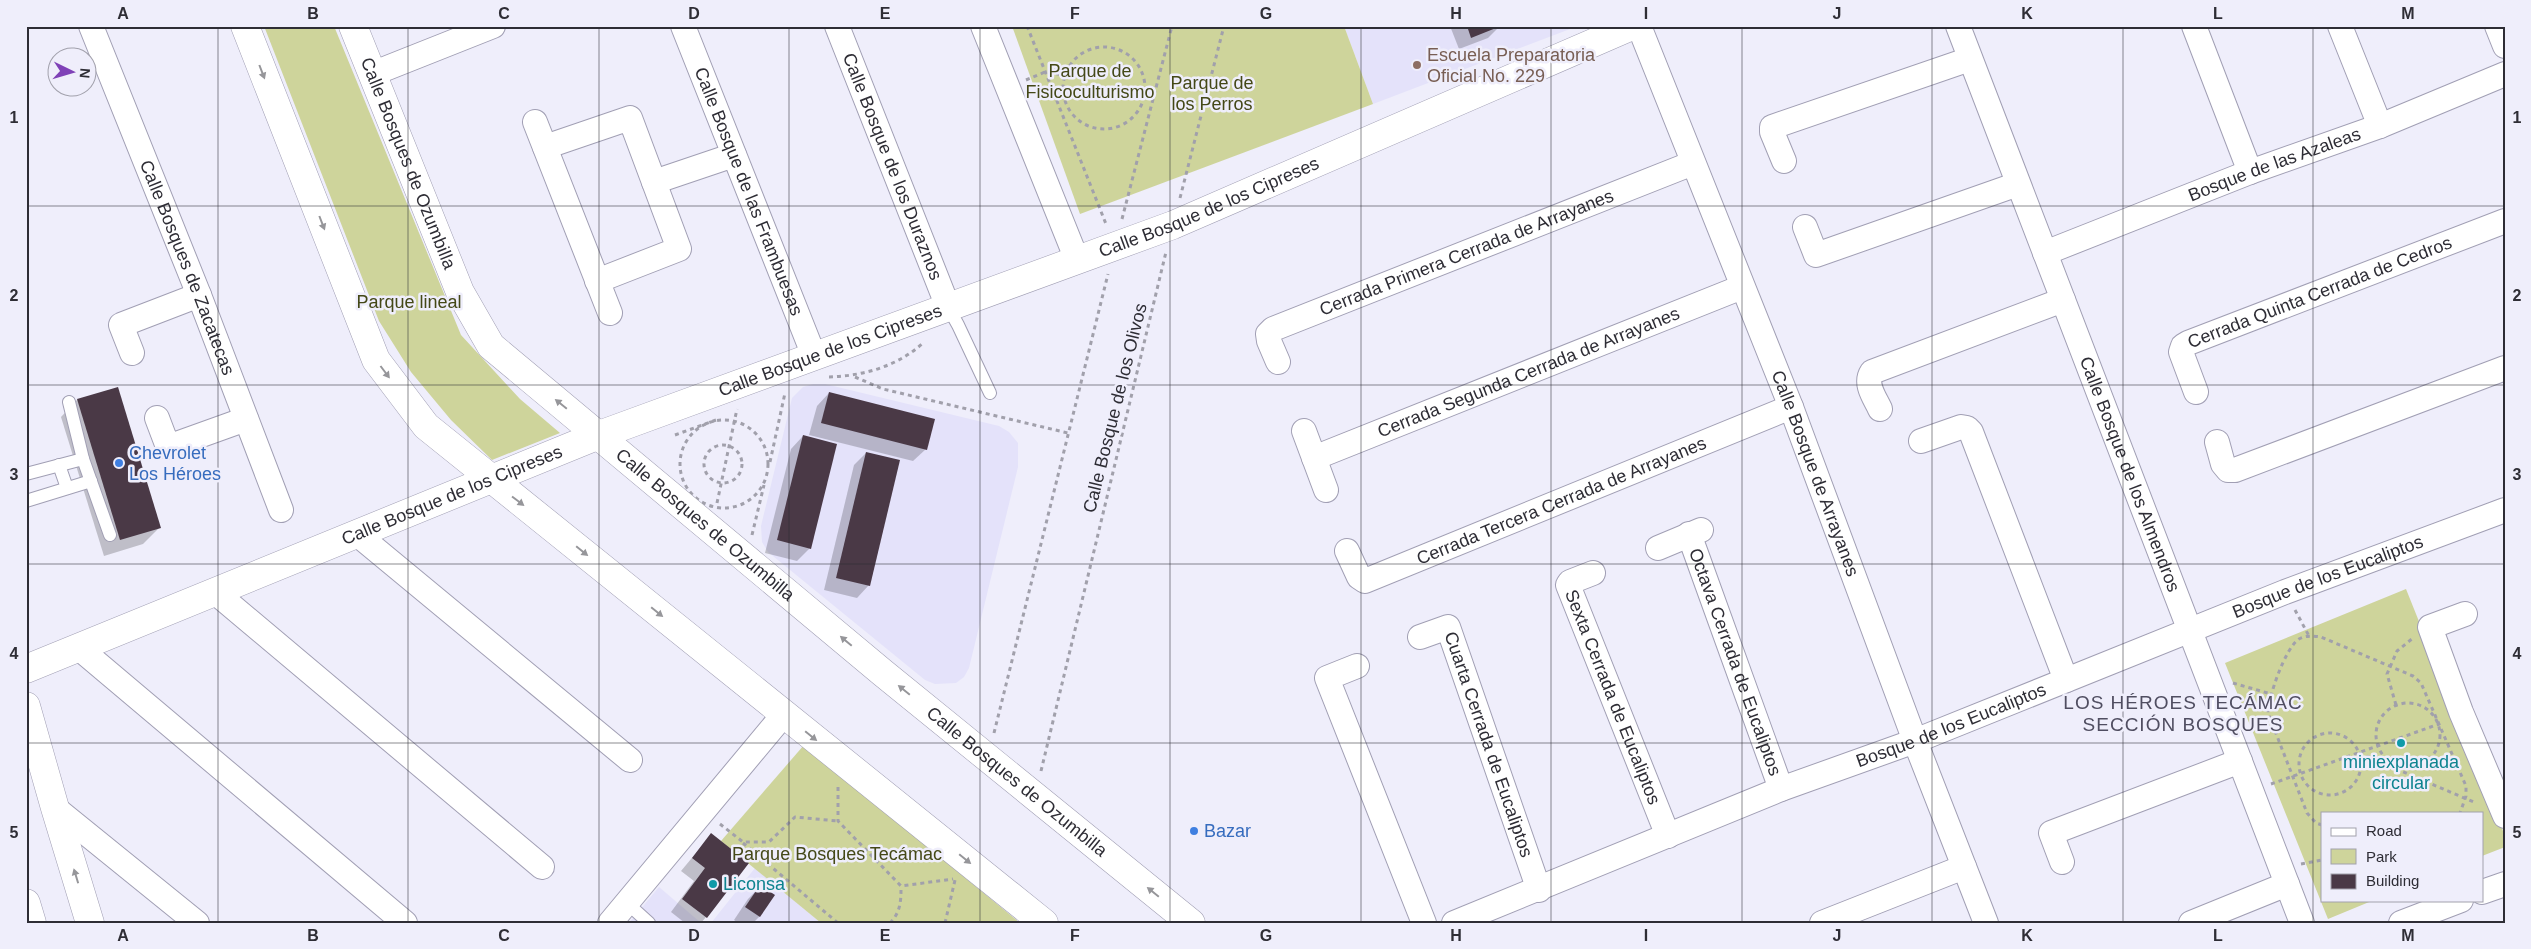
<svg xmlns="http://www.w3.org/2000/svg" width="2531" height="949" viewBox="0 0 2531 949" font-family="Helvetica,sans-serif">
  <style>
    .built { fill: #e4e2fa }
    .green { fill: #ced49b }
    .shadow { fill: #0003 }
    .building { fill: #4a3946 }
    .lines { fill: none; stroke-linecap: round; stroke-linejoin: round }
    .service-casing { stroke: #a19fb4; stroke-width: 14 }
    .minor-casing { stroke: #a19fb4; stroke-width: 26 }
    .tertiary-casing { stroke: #a19fb4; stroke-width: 29 }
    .secondary-casing { stroke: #a19fb4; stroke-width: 29 }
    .path { stroke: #a1a0ab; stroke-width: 3; stroke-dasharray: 4 4; stroke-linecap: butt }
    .service { stroke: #fff; stroke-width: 12 }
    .minor { stroke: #fff; stroke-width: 24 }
    .tertiary { stroke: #fff; stroke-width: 28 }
    .secondary { stroke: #fff; stroke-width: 28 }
    .oneway { fill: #96969a }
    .grid { fill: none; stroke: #2e2d35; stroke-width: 1; stroke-opacity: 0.55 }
    .education-dot { fill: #8d6e63; stroke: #efeefb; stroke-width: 2 }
    .shop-dot { fill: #3f7fe0; stroke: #efeefb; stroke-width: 2 }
    .culture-dot { fill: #0f9aa8; stroke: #efeefb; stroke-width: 2 }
    .labels { text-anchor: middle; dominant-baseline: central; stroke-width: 5; stroke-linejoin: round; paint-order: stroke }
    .education-label { font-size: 18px; fill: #785e54; stroke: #efeefb; text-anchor: start }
    .park-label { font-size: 18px; fill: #444817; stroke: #efeefb }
    .street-label { font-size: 18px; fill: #2e2d35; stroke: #efeefb }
    .shop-label { font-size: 18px; fill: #366cbe; stroke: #efeefb; text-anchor: start }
    .culture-label { font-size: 18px; fill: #0d838f; stroke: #efeefb }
    .neighbourhood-label { font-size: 19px; letter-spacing: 1px; fill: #504e61; stroke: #efeefb }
    .neatline { fill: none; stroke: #2e2d35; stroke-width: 2 }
    .grid-label { font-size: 16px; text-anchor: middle; font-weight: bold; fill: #2e2d35 }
  </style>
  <rect width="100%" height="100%" fill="#efeefb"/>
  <!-- built -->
  <g class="built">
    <polygon points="1344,26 1578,26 1373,104"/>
    <polygon points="813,384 825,384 999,426 1009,432 1018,443 1018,467 969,668 964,677 956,683 935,684 925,680 768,552 762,542 761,526 792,398 803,387"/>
    <polygon points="755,868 821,923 711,923"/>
    <polygon points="659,887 701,923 629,923"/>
  </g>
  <!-- green -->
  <g class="green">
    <polygon points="264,26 334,26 461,335 520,399 560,433 492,460 451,420 411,372 379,321"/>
    <polygon points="1012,26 1344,26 1373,104 1080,214"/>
    <polygon points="2406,589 2505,836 2505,847 2482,856 2482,813 2322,813 2322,900 2374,900 2328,919 2225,663"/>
    <polygon points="804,745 1020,923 821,923 721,841"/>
  </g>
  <!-- shadow -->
  <g class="shadow">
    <polygon points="1450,26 1500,26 1488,38 1459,49"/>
    <polygon points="117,388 160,527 143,544 104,556 61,417 77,400"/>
    <polygon points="829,393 926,449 913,461 809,435 817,406"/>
    <polygon points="803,436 810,548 797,561 765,553 791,449"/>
    <polygon points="866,453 869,585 857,598 824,590 854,465"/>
    <polygon points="711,835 706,917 701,923 685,923 671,912 694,881 681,871"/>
    <polygon points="761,886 773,895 759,917 753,923 738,923 734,920 748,899"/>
  </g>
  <!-- building -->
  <g class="building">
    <polygon points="1467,26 1501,26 1471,38"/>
    <polygon points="118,387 161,528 120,540 77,399"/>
    <polygon points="829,392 935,419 927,450 821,423"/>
    <polygon points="803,435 837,444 811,549 777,540"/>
    <polygon points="866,452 900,460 870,586 836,578"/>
    <polygon points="711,833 749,863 707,918 682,899 705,868 692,858"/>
    <polygon points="760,885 775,895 760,917 745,907"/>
  </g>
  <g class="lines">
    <defs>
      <g id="service">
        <polyline points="948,307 958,325 990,393"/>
        <polyline points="69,402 83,459 110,535"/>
        <polyline points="59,465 67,488"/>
        <polyline points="26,474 83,459"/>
        <polyline points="26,501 91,481"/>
        <polyline points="627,903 649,923"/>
      </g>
      <g id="minor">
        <path id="s1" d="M91 26 199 295 281 510"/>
        <path id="s2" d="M683 26 814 356"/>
        <path id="s3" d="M837 26 948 307"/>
        <polyline points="983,26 1077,260"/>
        <path id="s4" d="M1639 26 1791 407 1915 741 1986 923"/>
        <path id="s5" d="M1958 26 2302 923"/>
        <polyline points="2194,26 2250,172"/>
        <polyline points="2340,26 2380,126"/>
        <polyline points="2497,26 2505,46"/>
        <polyline points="372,74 493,26"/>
        <polyline points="535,122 610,313"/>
        <polyline points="545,147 630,118 679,249 597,281"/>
        <polyline points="1784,161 1772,132 1772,127 1970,59"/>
        <polyline points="654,182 734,155"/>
        <polyline points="1805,227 1816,255 2018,184"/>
        <path id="s6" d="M2045 253 2250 172 2380 126 2505 74"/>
        <polyline points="132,353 121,325 199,295"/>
        <path id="s7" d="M1278 362 1269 341 1268 334 1273 329 1693 163"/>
        <path id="s8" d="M2196 392 2181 352 2183 346 2188 343 2505 221"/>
        <path d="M1880 409C1875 398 1864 384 1872 372L2063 300"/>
        <polyline points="157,418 168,447 246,419"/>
        <polyline points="1304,431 1326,490"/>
        <polyline points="1921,441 1961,427 1967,428 1971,432 2066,680"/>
        <polyline points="2217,442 2223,464 2228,470 2235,470 2505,368"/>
        <path id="s9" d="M1314 458 1742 287"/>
        <polyline points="357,534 630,760"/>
        <path id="s10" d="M1689 534 1781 789"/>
        <polyline points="1658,548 1701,530"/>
        <path id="s11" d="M1347 551 1359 577 1365 581 1791 407"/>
        <path id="s12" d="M1593 573 1570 582 1568 585 1668 836"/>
        <polyline points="215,592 542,867"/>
        <polyline points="2465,614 2430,627 2461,712 2505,816"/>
        <path id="s13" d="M1420 637 1448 627 1539 890"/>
        <polyline points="79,648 405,923"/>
        <polyline points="1357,666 1327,678 1424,923"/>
        <polyline points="55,808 197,923"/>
        <polyline points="2062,862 2051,833 2240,761"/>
        <polyline points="2482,892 2505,884"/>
        <polyline points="610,923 784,714"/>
        <path id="s14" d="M1454 923 1781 789 1915 741 2285 592 2505 510"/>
        <polyline points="1822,923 1964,867"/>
        <polyline points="2191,923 2287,884"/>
        <polyline points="2401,923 2461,900"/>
      </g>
      <g id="tertiary">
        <path id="s15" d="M26 669 599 435 1173 225 1632 26"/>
        <polyline points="26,706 55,808 90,923"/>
        <polyline points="26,903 32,923"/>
      </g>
      <g id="secondary">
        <polyline points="245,26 376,360 426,426 1044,923"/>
        <path id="s16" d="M353 26 460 292 491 346 883 673 1191 923"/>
      </g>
    </defs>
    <!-- service casing -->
    <use href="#service" class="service-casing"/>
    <!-- minor casing -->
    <use href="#minor" class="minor-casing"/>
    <!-- tertiary casing -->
    <use href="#tertiary" class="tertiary-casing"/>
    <!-- secondary casing -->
    <use href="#secondary" class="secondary-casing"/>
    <!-- path -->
    <g class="path">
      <polyline points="1027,26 1106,224"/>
      <circle cx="1104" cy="88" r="41"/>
      <polyline points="1026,80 1045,72 1064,75"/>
      <polyline points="1180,198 1224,26"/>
      <polyline points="1122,219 1172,26"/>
      <path d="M829 377C863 376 899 366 924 342"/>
      <polyline points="855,377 883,389 1068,433"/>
      <circle cx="724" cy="464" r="44"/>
      <polyline points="675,435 716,420"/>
      <circle cx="723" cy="464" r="19"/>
      <polyline points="770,462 785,393"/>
      <polyline points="717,503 737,409"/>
      <polyline points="752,535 764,485"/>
      <polyline points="2295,610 2309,636"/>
      <polyline points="2233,683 2271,694"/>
      <circle cx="2408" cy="735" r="32"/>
      <polyline points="2396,705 2387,674 2397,651 2413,638"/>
      <polyline points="994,733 1108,274"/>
      <circle cx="2330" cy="764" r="31"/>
      <polyline points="2359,753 2476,803"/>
      <polyline points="1041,771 1166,252"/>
      <polyline points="2271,784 2439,724"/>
      <polyline points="838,787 838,821 901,886 953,879"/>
      <polyline points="720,824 743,842 769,842 795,817 838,821"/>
      <path d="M2322 825 2316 823 2307 813 2268 713C2268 698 2285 648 2299 639 2306 635 2314 636 2321 637L2413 676 2421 683 2466 786V796L2460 813"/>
      <polyline points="743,843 838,923"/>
      <polyline points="2301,864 2322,860"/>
      <path d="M890 923C901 912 901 900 901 886"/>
      <polyline points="945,923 955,880"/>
    </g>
    <!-- service -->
    <use href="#service" class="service"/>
    <!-- minor -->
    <use href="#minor" class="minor"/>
    <!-- tertiary -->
    <use href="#tertiary" class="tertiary"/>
    <!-- secondary -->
    <use href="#secondary" class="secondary"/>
  </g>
  <!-- one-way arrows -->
  <defs><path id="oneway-solid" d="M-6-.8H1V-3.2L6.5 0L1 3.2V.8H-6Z" transform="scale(1.25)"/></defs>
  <g class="oneway">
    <use href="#oneway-solid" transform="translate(262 72) rotate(69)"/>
    <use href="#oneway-solid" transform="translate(322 223) rotate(69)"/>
    <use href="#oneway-solid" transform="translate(385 372) rotate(53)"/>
    <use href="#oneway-solid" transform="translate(561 404) rotate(-141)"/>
    <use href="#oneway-solid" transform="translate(518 501) rotate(37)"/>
    <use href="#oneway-solid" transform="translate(582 551) rotate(39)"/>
    <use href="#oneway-solid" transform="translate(657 612) rotate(39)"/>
    <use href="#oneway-solid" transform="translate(846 641) rotate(-140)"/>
    <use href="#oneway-solid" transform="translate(904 690) rotate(-141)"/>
    <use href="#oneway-solid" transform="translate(811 736) rotate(39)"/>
    <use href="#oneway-solid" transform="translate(965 859) rotate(39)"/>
    <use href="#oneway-solid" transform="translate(76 876) rotate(-107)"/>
    <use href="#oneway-solid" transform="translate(1153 892) rotate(-141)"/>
  </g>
  <!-- grid -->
  <path class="grid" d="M218 26V923M408 26V923M599 26V923M789 26V923M980 26V923M1170 26V923M1361 26V923M1551 26V923M1742 26V923M1932 26V923M2123 26V923M2313 26V923M26 206H2505M26 385H2505M26 564H2505M26 743H2505"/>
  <!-- markers -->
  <circle class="education-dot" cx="1417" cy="65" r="5"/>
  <g class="shop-dot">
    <circle cx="119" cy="463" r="5"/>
    <circle cx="1194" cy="831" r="5"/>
  </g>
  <g class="culture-dot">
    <circle cx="2401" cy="743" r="5"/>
    <circle cx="713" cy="884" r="5"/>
  </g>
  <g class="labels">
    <!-- education labels -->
    <g class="education-label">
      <text x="1427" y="55">Escuela Preparatoria<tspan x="1427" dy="21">Oficial No. 229</tspan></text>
    </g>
    <!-- park labels -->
    <g class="park-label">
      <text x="1090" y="71">Parque de<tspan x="1090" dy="21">Fisicoculturismo</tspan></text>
      <text x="1212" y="83">Parque de<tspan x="1212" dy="21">los Perros</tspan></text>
      <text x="409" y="302">Parque lineal</text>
      <text x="837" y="854">Parque Bosques Tecámac</text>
    </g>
    <!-- street labels -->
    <g class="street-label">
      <text stroke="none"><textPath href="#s16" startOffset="148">Calle Bosques de Ozumbilla</textPath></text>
      <text stroke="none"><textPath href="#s6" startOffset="246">Bosque de las Azaleas</textPath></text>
      <text stroke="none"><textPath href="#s3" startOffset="151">Calle Bosque de los Duraznos</textPath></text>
      <text stroke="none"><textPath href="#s2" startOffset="178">Calle Bosque de las Frambuesas</textPath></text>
      <text stroke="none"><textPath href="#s15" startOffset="1270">Calle Bosque de los Cipreses</textPath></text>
      <text stroke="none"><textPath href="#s7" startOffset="245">Cerrada Primera Cerrada de Arrayanes</textPath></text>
      <text stroke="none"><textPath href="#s1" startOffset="260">Calle Bosques de Zacatecas</textPath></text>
      <text stroke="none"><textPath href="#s8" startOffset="196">Cerrada Quinta Cerrada de Cedros</textPath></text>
      <text stroke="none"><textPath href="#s15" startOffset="865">Calle Bosque de los Cipreses</textPath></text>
      <text stroke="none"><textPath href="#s9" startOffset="231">Cerrada Segunda Cerrada de Arrayanes</textPath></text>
      <text transform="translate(1115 408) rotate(-76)">Calle Bosque de los Olivos</text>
      <text stroke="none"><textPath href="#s4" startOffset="481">Calle Bosque de Arrayanes</textPath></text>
      <text stroke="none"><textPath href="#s5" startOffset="480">Calle Bosque de los Almendros</textPath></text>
      <text stroke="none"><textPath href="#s15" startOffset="460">Calle Bosque de los Cipreses</textPath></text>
      <text stroke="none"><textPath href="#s11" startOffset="248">Cerrada Tercera Cerrada de Arrayanes</textPath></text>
      <text stroke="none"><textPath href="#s16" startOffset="628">Calle Bosques de Ozumbilla</textPath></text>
      <text stroke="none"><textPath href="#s14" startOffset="940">Bosque de los Eucaliptos</textPath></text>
      <text stroke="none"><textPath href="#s10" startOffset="136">Octava Cerrada de Eucaliptos</textPath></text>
      <text stroke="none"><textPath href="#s12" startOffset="149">Sexta Cerrada de Eucaliptos</textPath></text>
      <text stroke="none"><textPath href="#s14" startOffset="535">Bosque de los Eucaliptos</textPath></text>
      <text stroke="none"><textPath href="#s13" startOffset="154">Cuarta Cerrada de Eucaliptos</textPath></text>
      <text stroke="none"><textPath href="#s16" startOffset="1032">Calle Bosques de Ozumbilla</textPath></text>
    </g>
    <!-- shop labels -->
    <g class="shop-label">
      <text x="129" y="453">Chevrolet<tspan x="129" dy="21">Los Héroes</tspan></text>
      <text x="1204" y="831">Bazar</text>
    </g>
    <!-- culture labels -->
    <g class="culture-label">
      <text x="2401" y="762">miniexplanada<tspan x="2401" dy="21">circular</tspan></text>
      <text x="723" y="884" text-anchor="start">Liconsa</text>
    </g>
    <!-- neighbourhood labels -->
    <g class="neighbourhood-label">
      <text x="2183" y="702">LOS HÉROES TECÁMAC<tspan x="2183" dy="22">SECCIÓN BOSQUES</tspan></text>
    </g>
  </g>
  <!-- border -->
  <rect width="2531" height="949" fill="none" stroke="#efeefb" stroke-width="55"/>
  <!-- legend -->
  <rect x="2321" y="812" width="162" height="90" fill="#efeefb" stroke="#a2a1ac"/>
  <rect x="2331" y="828" width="25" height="8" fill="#ffffff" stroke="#a2a1ac"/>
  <text x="2366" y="836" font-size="15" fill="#2e2d35">Road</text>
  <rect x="2331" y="849" width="25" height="15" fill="#ced49b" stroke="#a2a1ac"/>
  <text x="2366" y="862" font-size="15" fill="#2e2d35">Park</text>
  <rect x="2331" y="874" width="25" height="15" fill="#4a3946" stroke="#a2a1ac"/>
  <text x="2366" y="886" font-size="15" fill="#2e2d35">Building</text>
  <!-- north arrow -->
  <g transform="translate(72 72) rotate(95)"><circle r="24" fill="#efeefb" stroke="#a2a1ac"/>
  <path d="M0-4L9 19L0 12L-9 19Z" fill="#7f41b7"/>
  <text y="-8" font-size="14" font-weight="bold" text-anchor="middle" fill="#2e2d35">N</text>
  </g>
  <rect x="28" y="28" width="2476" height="894" class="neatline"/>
  <g class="grid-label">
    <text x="123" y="19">A</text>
    <text x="313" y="19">B</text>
    <text x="504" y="19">C</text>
    <text x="694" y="19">D</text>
    <text x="885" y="19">E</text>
    <text x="1075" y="19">F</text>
    <text x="1266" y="19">G</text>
    <text x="1456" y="19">H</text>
    <text x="1646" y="19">I</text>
    <text x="1837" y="19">J</text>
    <text x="2027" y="19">K</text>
    <text x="2218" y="19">L</text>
    <text x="2408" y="19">M</text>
    <text x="14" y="123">1</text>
    <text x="2517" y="123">1</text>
    <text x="14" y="301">2</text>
    <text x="2517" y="301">2</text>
    <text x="14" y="480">3</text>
    <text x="2517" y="480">3</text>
    <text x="14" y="659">4</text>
    <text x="2517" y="659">4</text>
    <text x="14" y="838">5</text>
    <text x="2517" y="838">5</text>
    <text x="123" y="941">A</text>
    <text x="313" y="941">B</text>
    <text x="504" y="941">C</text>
    <text x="694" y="941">D</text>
    <text x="885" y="941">E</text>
    <text x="1075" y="941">F</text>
    <text x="1266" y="941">G</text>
    <text x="1456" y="941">H</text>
    <text x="1646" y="941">I</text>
    <text x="1837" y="941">J</text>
    <text x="2027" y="941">K</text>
    <text x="2218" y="941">L</text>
    <text x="2408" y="941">M</text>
  </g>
</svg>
